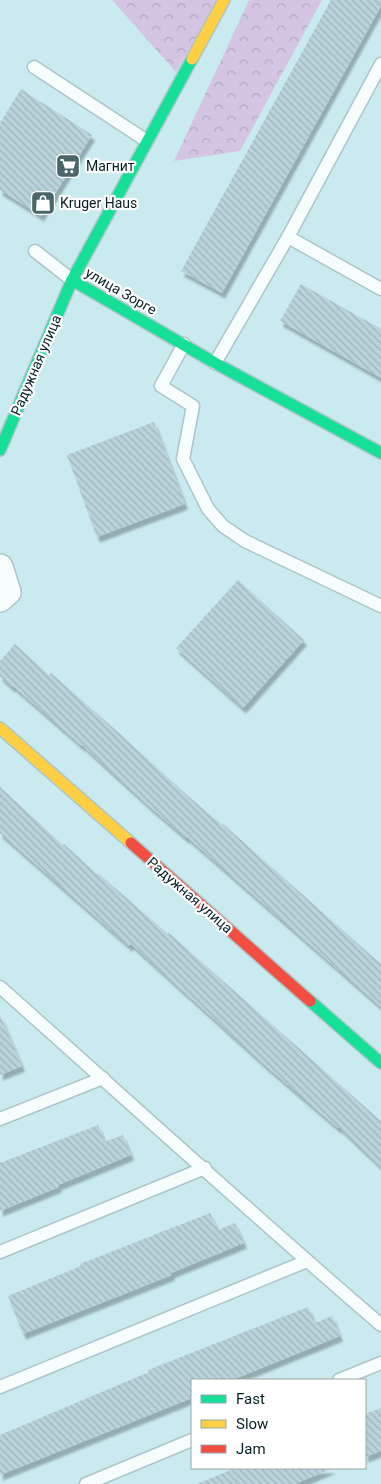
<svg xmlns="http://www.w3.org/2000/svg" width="381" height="1484" viewBox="0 0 381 1484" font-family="Roboto,sans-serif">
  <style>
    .forest { fill: url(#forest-crowns) }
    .building { fill: url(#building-back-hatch); filter: url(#shadow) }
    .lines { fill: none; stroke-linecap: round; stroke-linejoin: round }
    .lane-casing { stroke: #acc5c9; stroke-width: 15 }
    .street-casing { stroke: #acc5c9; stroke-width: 28 }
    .fast-casing { stroke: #acc5c9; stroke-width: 14 }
    .slow-casing { stroke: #acc5c9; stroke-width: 14 }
    .jam-casing { stroke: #acc5c9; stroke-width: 14 }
    .lane { stroke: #f7fcfd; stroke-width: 12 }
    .street { stroke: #f7fcfd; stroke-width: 25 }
    .fast { stroke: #16e098; stroke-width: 11 }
    .slow { stroke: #ffcf43; stroke-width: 11 }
    .jam { stroke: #f24e42; stroke-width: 11 }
    .labels { text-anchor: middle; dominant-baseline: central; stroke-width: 4.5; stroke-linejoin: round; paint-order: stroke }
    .poi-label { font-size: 14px; fill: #061f23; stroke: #fff; text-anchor: start }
    .street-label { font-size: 14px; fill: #061f23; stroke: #fff }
  </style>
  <defs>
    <pattern id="forest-crowns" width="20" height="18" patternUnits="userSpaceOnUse" patternTransform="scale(1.25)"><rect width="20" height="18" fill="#d3c5e3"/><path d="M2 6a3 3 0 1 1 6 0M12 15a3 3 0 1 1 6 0" fill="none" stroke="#b4a9c2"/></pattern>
    <pattern id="building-back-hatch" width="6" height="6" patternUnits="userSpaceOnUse" patternTransform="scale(1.25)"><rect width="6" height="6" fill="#b9d3da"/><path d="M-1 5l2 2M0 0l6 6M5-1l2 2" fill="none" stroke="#9eb5bb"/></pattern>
    <filter id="shadow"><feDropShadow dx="3" dy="5.5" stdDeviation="1" flood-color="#0004"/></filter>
  </defs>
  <rect width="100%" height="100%" fill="#c9eaef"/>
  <!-- forest -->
  <g class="forest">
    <polygon points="112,0 218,0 176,72"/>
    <polygon points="249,0 322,0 240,151 174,161"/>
  </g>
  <!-- building -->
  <g class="building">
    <polygon points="331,0 381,0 381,6 222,293 181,271"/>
    <polygon points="21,89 92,135 41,216 0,190 0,123"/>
    <polygon points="301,284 381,329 381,378 280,321"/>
    <polygon points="154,422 185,504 97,537 67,455"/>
    <polygon points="238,580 304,640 243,708 176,648"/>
    <polygon points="15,644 49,675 51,673 119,733 188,796 222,825 223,824 381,964 381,1007 187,837 186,838 150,807 82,745 82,746 13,686 12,687 0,676 0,661"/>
    <polygon points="0,787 63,845 64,844 98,875 99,874 168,934 169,933 381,1121 381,1167 339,1127 338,1128 268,1068 131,944 129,946 0,833"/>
    <polygon points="0,1015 22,1066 0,1075"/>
    <polygon points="98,1125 105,1142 123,1135 131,1155 58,1185 59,1187 0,1211 0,1163"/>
    <polygon points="210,1213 218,1230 235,1223 244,1243 171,1273 172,1275 23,1334 8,1296 81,1266 80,1264"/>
    <polygon points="308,1307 315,1323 332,1316 340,1336 232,1380 192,1380 192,1398 0,1475 0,1435 149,1372 148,1370"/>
    <polygon points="381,1408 381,1451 365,1457 365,1414"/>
    <polygon points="235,1468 333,1468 295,1484 197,1484"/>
  </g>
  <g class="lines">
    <defs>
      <g id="lane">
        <polyline points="34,67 147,141"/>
        <polyline points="288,237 381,289"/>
        <polyline points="35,251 72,280"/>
        <polyline points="184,344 161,386 193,406 183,459 208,509 223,526 245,541 381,606"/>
        <polyline points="215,363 288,237 381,64"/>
        <path d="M0 987C127 1100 252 1214 381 1325"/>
        <polyline points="0,1119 103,1078"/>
        <polyline points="0,1252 205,1168"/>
        <polyline points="339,1380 381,1363"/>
        <polyline points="0,1387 307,1261"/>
        <polyline points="86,1484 192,1440"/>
      </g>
      <polyline id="street" points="0,567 8,592 0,599"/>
      <g id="fast">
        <polyline points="72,280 215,363 381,453"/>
        <polyline points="0,450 72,280 192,59"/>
        <polyline points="310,1001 381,1063"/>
      </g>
      <g id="slow">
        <polyline points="192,59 224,0"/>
        <polyline points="0,728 131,843"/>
      </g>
      <polyline id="jam" points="131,843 310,1001"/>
    </defs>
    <!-- lane casing -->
    <use href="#lane" class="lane-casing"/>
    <!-- street casing -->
    <use href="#street" class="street-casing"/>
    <!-- fast casing -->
    <use href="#fast" class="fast-casing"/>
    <!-- slow casing -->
    <use href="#slow" class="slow-casing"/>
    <!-- jam casing -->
    <use href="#jam" class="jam-casing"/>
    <!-- lane -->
    <use href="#lane" class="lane"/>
    <!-- street -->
    <use href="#street" class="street"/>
    <!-- fast -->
    <use href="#fast" class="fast"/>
    <!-- slow -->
    <use href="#slow" class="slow"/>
    <!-- jam -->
    <use href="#jam" class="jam"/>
  </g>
  <!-- icons -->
  <defs>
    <symbol id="supermarket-square" viewBox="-11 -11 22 22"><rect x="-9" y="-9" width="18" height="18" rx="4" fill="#4a666a" stroke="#fff"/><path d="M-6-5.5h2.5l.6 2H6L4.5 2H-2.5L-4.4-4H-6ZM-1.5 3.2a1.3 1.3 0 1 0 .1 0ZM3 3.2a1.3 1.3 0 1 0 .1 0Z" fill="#fff"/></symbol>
    <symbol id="shop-square" viewBox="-11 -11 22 22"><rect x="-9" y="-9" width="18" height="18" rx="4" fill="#4a666a" stroke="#fff"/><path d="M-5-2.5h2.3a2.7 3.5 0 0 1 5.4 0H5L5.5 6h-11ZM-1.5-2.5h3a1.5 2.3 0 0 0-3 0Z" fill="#fff"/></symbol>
  </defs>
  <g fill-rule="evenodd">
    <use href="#supermarket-square" x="54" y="152" width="28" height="28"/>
    <use href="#shop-square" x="29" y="189" width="28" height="28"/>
  </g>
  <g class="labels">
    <!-- poi labels -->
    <g class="poi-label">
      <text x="86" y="166">Магнит</text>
      <text x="60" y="203">Kruger Haus</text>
    </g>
    <!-- street labels -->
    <g class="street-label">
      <text transform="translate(121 291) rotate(30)">улица Зорге</text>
      <text transform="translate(36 365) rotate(-67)">Радужная улица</text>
      <text transform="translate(190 895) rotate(41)">Радужная улица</text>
    </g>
  </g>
  <!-- legend -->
  <rect x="191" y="1379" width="175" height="90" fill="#ffffff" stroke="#9ba5a7"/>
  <rect x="201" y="1395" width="25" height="8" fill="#16e098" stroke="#9ba5a7"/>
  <text x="236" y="1404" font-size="15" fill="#061f23">Fast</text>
  <rect x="201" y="1420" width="25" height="8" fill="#ffcf43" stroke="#9ba5a7"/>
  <text x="236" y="1429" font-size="15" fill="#061f23">Slow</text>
  <rect x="201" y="1445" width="25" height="8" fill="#f24e42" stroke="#9ba5a7"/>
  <text x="236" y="1454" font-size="15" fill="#061f23">Jam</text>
</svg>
